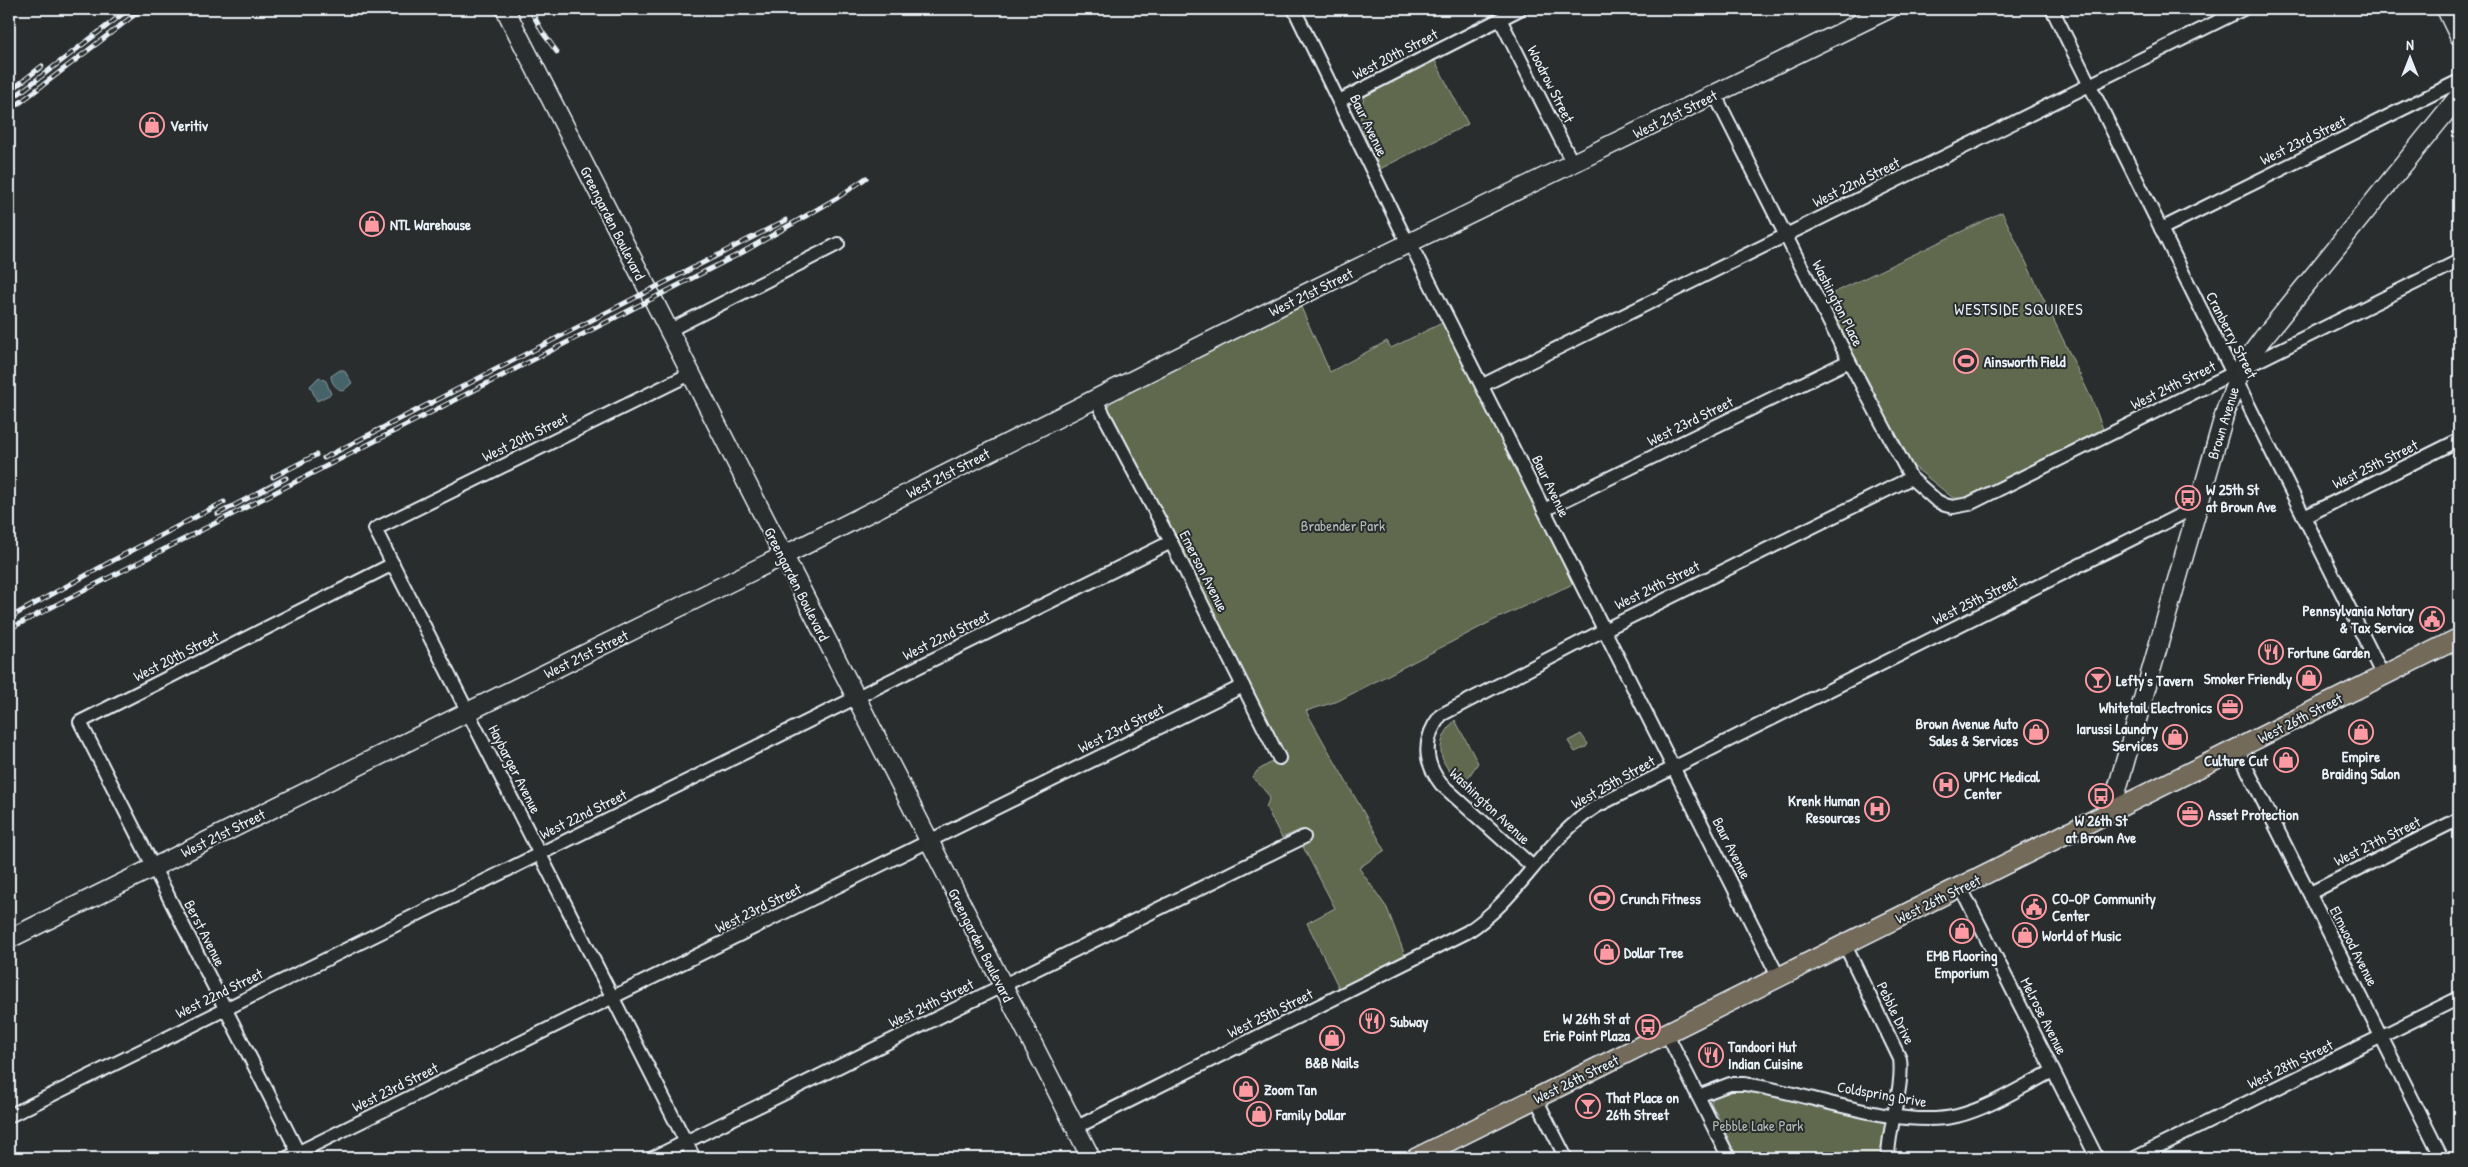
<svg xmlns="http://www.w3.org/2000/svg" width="2468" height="1167" viewBox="0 0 2468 1167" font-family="'Patrick Hand',sans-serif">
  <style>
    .green { fill: #61674d; stroke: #a4aca2 }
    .water { fill: #47636b; stroke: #879ca3 }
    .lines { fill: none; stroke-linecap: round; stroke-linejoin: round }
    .street-casing { stroke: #e8f1f8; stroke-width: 16 }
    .secondary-casing { stroke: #e8f1f8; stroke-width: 21 }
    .primary-casing { stroke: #e8f1f8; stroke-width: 22 }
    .street { stroke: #2a2d2e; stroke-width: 12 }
    .secondary { stroke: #2a2d2e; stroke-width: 18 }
    .primary { stroke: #736b5a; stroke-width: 19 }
    .rail-casing { stroke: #e8f1f8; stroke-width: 5 }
    .rail { stroke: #2a2d2e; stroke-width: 3; stroke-dasharray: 9; stroke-linecap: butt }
    .labels { text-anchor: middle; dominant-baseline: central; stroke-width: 4; stroke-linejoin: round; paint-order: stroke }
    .street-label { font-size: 15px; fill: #e8f1f8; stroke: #2a2d2e }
    .poi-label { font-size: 15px; font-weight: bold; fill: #e8f1f8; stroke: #2a2d2e; text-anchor: start }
    .park-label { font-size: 15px; fill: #b2bab4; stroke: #2a2d2e }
    .neighbourhood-label { font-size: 16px; letter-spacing: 1px; fill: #e8f1f8; stroke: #2a2d2e }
  </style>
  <rect width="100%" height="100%" fill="#2a2d2e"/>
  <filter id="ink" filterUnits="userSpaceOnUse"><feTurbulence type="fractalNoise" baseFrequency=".02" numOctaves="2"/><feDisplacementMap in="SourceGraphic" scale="10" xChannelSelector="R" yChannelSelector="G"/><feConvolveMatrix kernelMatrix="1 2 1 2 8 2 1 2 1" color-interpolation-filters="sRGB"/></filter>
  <g filter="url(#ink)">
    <!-- green -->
    <g class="green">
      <path d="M1434 59 1468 124 1380 169C1370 146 1349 116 1368 92Z"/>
      <polygon points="2002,212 2092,400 2103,429 1964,498 1953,498 1912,465 1895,439 1869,382 1823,298"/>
      <polygon points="1300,305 1330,372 1387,341 1391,348 1444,322 1507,440 1573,584 1494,620 1338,701 1306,711 1385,850 1359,868 1387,908 1406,958 1340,990 1307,923 1335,908 1301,843 1304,837 1300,830 1282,838 1266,807 1270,797 1253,777 1257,771 1285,754 1108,407 1112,398"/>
      <path d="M1455 720 1478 763 1463 785C1439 764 1432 746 1455 720Z"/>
      <polygon points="1581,734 1588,744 1586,747 1575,752 1568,741"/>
      <polygon points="1738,1090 1777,1096 1885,1121 1887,1126 1883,1158 1739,1157 1736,1155 1711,1102 1714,1096"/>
    </g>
    <!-- water -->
    <g class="water">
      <path d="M340 370H344L352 383 343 391C337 389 331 383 331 376Z"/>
      <polygon points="319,377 326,381 331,394 317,401 310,386"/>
    </g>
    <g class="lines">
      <defs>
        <g id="street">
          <polyline points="1294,9 1402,232 1415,253 1779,978"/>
          <polyline points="2052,9 2383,676"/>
          <polyline points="1500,19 1573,164"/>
          <polyline points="1715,95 1849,361 1911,478 1937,501 1945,505 1953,507 1969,504 2459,261"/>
          <polyline points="1339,101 1520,9"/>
          <polyline points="2161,229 2459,81"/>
          <polyline points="668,331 838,244"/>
          <polyline points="690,374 375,529 694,1158"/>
          <polyline points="1483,385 2243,9"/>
          <polyline points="1096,400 1171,542 1279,758"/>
          <polyline points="1544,510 1849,361"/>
          <polyline points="2304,517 2459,440"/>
          <polyline points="2237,749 2442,1158"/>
          <path d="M1533 867 1441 784C1423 761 1423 738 1441 715L1604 630 1911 478"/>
          <polyline points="1961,888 2097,1158"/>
          <polyline points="2310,893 2459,819"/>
          <path d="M1845 945 1900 1059C1904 1088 1888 1126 1888 1158"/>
          <polyline points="1667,1034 1729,1158"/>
          <path d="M1698 1096 1730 1084H1744C1807 1092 1896 1130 1957 1116 1990 1108 2023 1086 2053 1071"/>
          <polyline points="1536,1099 1566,1158"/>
          <polyline points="9,1116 1171,542"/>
          <path d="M1075 1128 1467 932C1519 899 1545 839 1597 806L2198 506"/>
          <polyline points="287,1158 1243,686"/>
          <polyline points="301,1158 80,722 393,564"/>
          <polyline points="653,1158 1304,837"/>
          <polyline points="2135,1158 2459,998"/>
        </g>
        <g id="secondary">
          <polyline points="505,9 1091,1158"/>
          <polyline points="2446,9 2459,36"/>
          <polyline points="2110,814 2226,409 2243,365 2263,338 2459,96"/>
          <polyline points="9,939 797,549 1286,303 1889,9"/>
        </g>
        <polyline id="primary" points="1416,1158 2459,638"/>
      </defs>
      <!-- street casing -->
      <use href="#street" class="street-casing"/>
      <!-- secondary casing -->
      <use href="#secondary" class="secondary-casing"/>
      <!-- primary casing -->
      <use href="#primary" class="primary-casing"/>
      <!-- street -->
      <use href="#street" class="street"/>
      <!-- secondary -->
      <use href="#secondary" class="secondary"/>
      <!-- primary -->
      <use href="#primary" class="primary"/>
      <defs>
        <g id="rail">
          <polyline points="530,9 543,33 557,52"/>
          <polyline points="9,92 42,66"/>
          <polyline points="9,101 129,9"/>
          <polyline points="9,111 142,9"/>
          <polyline points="324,458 786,220"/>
          <polyline points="273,477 316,455"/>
          <polyline points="218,514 286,478"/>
          <polyline points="9,618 112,561 224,502"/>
          <polyline points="9,629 743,252 837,198 866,178"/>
        </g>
      </defs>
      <!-- rail casing -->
      <use href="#rail" class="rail-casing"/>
      <!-- rail -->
      <use href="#rail" class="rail"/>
    </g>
  </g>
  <!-- icons -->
  <defs>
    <symbol id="shop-ring" viewBox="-11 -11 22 22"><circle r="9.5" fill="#2a2d2e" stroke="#ff9aa2" stroke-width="1.5"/><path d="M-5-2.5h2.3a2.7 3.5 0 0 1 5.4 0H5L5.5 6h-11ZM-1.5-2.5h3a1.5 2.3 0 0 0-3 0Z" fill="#ff9aa2"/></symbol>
    <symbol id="stadium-ring" viewBox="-11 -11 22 22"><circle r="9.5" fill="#2a2d2e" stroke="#ff9aa2" stroke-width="1.5"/><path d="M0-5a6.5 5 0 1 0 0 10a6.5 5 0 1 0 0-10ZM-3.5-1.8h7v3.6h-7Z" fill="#ff9aa2"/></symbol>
    <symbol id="bus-ring" viewBox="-11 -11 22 22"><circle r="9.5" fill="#2a2d2e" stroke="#ff9aa2" stroke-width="1.5"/><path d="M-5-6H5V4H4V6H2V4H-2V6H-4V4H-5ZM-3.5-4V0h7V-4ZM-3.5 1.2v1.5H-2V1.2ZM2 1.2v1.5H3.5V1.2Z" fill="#ff9aa2"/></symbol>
    <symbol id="civic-ring" viewBox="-11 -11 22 22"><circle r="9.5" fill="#2a2d2e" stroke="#ff9aa2" stroke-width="1.5"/><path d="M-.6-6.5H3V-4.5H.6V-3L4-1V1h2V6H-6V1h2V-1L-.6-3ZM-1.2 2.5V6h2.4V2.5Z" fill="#ff9aa2"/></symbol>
    <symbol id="restaurant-ring" viewBox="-11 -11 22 22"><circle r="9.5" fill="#2a2d2e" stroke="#ff9aa2" stroke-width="1.5"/><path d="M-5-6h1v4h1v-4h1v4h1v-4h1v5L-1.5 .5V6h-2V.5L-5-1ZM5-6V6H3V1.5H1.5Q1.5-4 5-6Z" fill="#ff9aa2"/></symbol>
    <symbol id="bar-ring" viewBox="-11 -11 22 22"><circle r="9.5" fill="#2a2d2e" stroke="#ff9aa2" stroke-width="1.5"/><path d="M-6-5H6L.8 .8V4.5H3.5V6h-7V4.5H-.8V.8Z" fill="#ff9aa2"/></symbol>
    <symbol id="office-ring" viewBox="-11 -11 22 22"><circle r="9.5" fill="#2a2d2e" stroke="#ff9aa2" stroke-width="1.5"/><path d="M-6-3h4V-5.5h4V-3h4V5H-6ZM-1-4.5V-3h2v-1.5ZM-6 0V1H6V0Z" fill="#ff9aa2"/></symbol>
    <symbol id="hospital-ring" viewBox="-11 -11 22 22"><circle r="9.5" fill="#2a2d2e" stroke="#ff9aa2" stroke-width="1.5"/><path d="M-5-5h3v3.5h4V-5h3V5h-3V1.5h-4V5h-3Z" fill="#ff9aa2"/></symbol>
  </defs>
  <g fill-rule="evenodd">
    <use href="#shop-ring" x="138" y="111" width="28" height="28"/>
    <use href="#shop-ring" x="358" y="210" width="28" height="28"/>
    <use href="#stadium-ring" x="1952" y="347" width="28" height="28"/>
    <use href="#bus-ring" x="2174" y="484" width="28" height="28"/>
    <use href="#civic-ring" x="2418" y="605" width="28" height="28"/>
    <use href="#restaurant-ring" x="2257" y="638" width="28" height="28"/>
    <use href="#shop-ring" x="2295" y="664" width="28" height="28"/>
    <use href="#bar-ring" x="2084" y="666" width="28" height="28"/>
    <use href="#office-ring" x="2216" y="693" width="28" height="28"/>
    <use href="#shop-ring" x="2022" y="718" width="28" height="28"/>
    <use href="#shop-ring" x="2347" y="718" width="28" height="28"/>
    <use href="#shop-ring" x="2161" y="723" width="28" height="28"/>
    <use href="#shop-ring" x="2272" y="746" width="28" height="28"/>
    <use href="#hospital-ring" x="1932" y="771" width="28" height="28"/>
    <use href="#bus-ring" x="2087" y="782" width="28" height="28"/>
    <use href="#hospital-ring" x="1863" y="795" width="28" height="28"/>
    <use href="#office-ring" x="2176" y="800" width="28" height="28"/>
    <use href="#stadium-ring" x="1588" y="884" width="28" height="28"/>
    <use href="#civic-ring" x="2020" y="893" width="28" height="28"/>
    <use href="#shop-ring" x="1948" y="917" width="28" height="28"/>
    <use href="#shop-ring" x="2011" y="921" width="28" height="28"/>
    <use href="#shop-ring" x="1593" y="938" width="28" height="28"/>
    <use href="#restaurant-ring" x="1358" y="1007" width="28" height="28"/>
    <use href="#bus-ring" x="1634" y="1013" width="28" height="28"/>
    <use href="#shop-ring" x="1318" y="1024" width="28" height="28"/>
    <use href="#restaurant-ring" x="1697" y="1041" width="28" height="28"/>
    <use href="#shop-ring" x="1232" y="1075" width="28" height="28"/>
    <use href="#bar-ring" x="1574" y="1092" width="28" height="28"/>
    <use href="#shop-ring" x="1245" y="1100" width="28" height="28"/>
  </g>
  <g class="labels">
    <!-- street labels -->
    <g class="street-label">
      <text transform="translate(1395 54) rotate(-27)">West 20th Street</text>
      <text transform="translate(1551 84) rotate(63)">Woodrow Street</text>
      <text transform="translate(1675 114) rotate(-26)">West 21st Street</text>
      <text transform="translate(1369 125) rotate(64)">Baur Avenue</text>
      <text transform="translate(2303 140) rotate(-26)">West 23rd Street</text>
      <text transform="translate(1856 182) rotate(-26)">West 22nd Street</text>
      <text transform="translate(613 223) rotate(63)">Greengarden Boulevard</text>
      <text transform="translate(1311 292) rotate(-26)">West 21st Street</text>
      <text transform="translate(1838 303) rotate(63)">Washington Place</text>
      <text transform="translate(2232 335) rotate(63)">Cranberry Street</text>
      <text transform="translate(2173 385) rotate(-26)">West 24th Street</text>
      <text transform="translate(1690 421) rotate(-26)">West 23rd Street</text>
      <text transform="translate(2223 423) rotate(-73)">Brown Avenue</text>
      <text transform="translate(525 437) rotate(-26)">West 20th Street</text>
      <text transform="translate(2375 464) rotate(-26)">West 25th Street</text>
      <text transform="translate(948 473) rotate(-27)">West 21st Street</text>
      <text transform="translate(1551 486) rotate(64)">Baur Avenue</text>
      <text transform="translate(1204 571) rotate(63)">Emerson Avenue</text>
      <text transform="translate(797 584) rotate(63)">Greengarden Boulevard</text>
      <text transform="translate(1657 585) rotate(-26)">West 24th Street</text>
      <text transform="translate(1975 600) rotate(-26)">West 25th Street</text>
      <text transform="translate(946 635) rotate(-26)">West 22nd Street</text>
      <text transform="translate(586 654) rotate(-26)">West 21st Street</text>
      <text transform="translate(176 656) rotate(-27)">West 20th Street</text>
      <text transform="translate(2300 718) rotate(-27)">West 26th Street</text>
      <text transform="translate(1121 728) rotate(-26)">West 23rd Street</text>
      <text transform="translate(515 769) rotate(63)">Haybarger Avenue</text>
      <text transform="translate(1613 782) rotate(-29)">West 25th Street</text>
      <text transform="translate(1490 806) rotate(43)">Washington Avenue</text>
      <text transform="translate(583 814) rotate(-26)">West 22nd Street</text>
      <text transform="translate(223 833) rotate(-26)">West 21st Street</text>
      <text transform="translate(2377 841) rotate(-26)">West 27th Street</text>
      <text transform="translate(1732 848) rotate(63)">Baur Avenue</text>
      <text transform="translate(1938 899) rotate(-26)">West 26th Street</text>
      <text transform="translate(758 908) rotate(-26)">West 23rd Street</text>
      <text transform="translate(205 933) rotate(63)">Berst Avenue</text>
      <text transform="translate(981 945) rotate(63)">Greengarden Boulevard</text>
      <text transform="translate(2354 946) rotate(63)">Elmwood Avenue</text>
      <text transform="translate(219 993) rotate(-26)">West 22nd Street</text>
      <text transform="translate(931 1003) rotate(-26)">West 24th Street</text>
      <text transform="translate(1270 1013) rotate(-26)">West 25th Street</text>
      <text transform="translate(1896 1013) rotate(64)">Pebble Drive</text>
      <text transform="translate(2044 1016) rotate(63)">Melrose Avenue</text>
      <text transform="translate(2290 1064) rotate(-26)">West 28th Street</text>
      <text transform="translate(1576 1079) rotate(-26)">West 26th Street</text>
      <text transform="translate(395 1087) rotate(-26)">West 23rd Street</text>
      <text transform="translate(1882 1094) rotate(10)">Coldspring Drive</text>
    </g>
    <!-- poi labels -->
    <g class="poi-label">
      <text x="170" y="125">Veritiv</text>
      <text x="390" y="224">NTL Warehouse</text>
      <text x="1984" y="361">Ainsworth Field</text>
      <text x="2206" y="489">W 25th St<tspan x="2206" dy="17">at Brown Ave</tspan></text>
      <text x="2414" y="610" text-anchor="end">Pennsylvania Notary<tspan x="2414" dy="17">&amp; Tax Service</tspan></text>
      <text x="2288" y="652">Fortune Garden</text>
      <text x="2292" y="678" text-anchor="end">Smoker Friendly</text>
      <text x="2116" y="680">Lefty's Tavern</text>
      <text x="2212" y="707" text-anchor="end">Whitetail Electronics</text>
      <text x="2018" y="723" text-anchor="end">Brown Avenue Auto<tspan x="2018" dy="17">Sales &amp; Services</tspan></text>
      <text x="2158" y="728" text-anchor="end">Iarussi Laundry<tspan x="2158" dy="17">Services</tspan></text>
      <text x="2361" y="756" text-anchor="middle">Empire<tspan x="2361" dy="17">Braiding Salon</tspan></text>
      <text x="2268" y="760" text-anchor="end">Culture Cut</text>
      <text x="1964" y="776">UPMC Medical<tspan x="1964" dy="17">Center</tspan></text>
      <text x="1860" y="800" text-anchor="end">Krenk Human<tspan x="1860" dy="17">Resources</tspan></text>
      <text x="2208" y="814">Asset Protection</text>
      <text x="2101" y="820" text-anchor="middle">W 26th St<tspan x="2101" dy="17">at Brown Ave</tspan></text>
      <text x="1620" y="898">Crunch Fitness</text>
      <text x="2052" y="898">CO-OP Community<tspan x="2052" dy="17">Center</tspan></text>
      <text x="2042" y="935">World of Music</text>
      <text x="1624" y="952">Dollar Tree</text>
      <text x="1962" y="955" text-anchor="middle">EMB Flooring<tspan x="1962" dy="17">Emporium</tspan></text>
      <text x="1630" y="1018" text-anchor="end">W 26th St at<tspan x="1630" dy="17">Erie Point Plaza</tspan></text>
      <text x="1390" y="1021">Subway</text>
      <text x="1728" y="1046">Tandoori Hut<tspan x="1728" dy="17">Indian Cuisine</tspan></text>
      <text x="1332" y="1062" text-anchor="middle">B&amp;B Nails</text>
      <text x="1264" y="1089">Zoom Tan</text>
      <text x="1606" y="1097">That Place on<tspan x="1606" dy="17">26th Street</tspan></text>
      <text x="1276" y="1114">Family Dollar</text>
    </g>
    <!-- park labels -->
    <g class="park-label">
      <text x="1343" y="525">Brabender Park</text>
      <text x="1758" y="1125">Pebble Lake Park</text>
    </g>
    <!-- neighbourhood labels -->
    <g class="neighbourhood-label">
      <text x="2019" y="309">WESTSIDE SQUIRES</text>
    </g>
  </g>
  <!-- margin -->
  <rect width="2468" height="1167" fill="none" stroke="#2a2d2e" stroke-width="30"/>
  <rect x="15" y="15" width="2438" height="1137" fill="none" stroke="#e8f1f8" stroke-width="2" filter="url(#ink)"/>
  <!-- north arrow -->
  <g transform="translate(2410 58)" stroke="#2a2d2e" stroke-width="4" paint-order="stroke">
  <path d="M0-4L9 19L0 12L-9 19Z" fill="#e8f1f8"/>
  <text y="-8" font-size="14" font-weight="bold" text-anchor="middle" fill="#e8f1f8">N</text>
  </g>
</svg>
